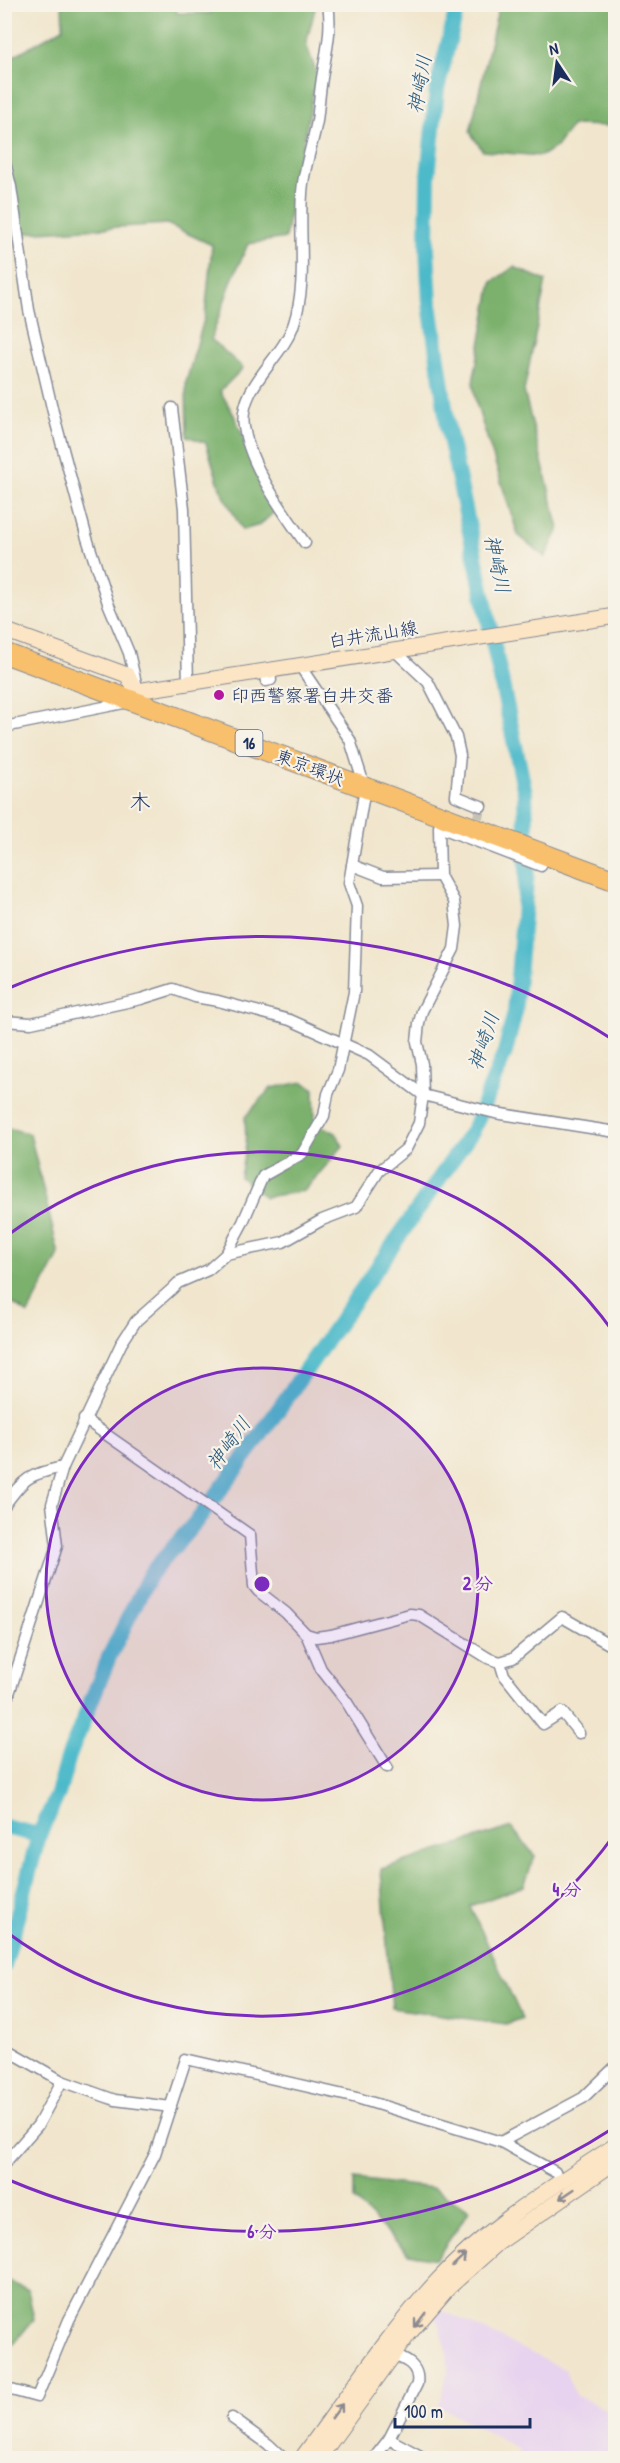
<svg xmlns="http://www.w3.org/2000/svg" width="620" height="2463" viewBox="0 0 620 2463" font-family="'Patrick Hand','Klee One',sans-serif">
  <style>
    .built { fill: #e7d2ef }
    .forest { fill: #7cb16d; stroke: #4c7066; stroke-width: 1.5 }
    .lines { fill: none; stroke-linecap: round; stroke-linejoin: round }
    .river { stroke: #4ebaca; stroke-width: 16 }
    .street-tunnel { stroke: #c6c1b7; stroke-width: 10; stroke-dasharray: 10 5; stroke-linecap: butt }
    .street-casing { stroke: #868a96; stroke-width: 13 }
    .secondary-casing { stroke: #868a96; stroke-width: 17 }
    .highway-casing { stroke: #868a96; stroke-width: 22 }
    .street { stroke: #fff; stroke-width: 10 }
    .secondary { stroke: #fce5c4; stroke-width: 15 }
    .highway { stroke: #f8bf6c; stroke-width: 20 }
    .oneway { stroke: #8c8a91 }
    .ring { fill: none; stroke: #7b2cbf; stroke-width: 3 }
    .poi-dot { fill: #b5179e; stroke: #f7f3e8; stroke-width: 2 }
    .labels { text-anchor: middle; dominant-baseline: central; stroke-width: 4.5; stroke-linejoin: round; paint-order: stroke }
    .shield { fill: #f7f3e8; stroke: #5d6a87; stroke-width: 1.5 }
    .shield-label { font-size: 16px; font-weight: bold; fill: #1b2f5e }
    .street-label { font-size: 18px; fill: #1b2f5e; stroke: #f7f3e8 }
    .poi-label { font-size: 18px; fill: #1b2f5e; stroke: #f7f3e8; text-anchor: start }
    .water-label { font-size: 20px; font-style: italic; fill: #2a597e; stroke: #f7f3e8 }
    .quarter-label { font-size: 21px; fill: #1b2f5e; stroke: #f7f3e8 }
    .centre { fill: #7b2cbf; stroke: #f7f3e8; stroke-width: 3 }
    .ring-label { font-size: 18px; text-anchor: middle; font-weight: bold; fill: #7b2cbf; stroke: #f7f3e8; stroke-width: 4.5; stroke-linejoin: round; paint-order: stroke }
  </style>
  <rect width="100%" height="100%" fill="#f7f3e8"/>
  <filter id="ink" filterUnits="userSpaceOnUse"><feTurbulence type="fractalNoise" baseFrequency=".0167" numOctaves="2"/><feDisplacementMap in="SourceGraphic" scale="12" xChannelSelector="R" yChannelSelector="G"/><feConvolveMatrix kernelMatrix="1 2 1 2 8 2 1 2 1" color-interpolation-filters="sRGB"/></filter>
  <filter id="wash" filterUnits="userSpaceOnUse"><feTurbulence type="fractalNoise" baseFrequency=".008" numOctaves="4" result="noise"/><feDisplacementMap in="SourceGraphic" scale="24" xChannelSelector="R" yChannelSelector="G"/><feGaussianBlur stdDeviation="1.35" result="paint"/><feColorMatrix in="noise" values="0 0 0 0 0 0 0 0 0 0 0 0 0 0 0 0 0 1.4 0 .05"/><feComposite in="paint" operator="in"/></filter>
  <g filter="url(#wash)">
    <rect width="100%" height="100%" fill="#f1e6cd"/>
    <!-- built -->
    <polygon class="built" points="440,2309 566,2370 575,2395 615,2413 615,2452 613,2458 515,2458 519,2450 439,2406 448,2370 447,2350 439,2323 433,2317"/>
    <!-- forest -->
    <g class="forest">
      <polygon points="62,5 175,5 177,13 211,13 211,5 316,5 306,44 317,74 285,238 248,244 232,280 211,339 243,368 220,391 234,415 275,511 260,525 242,530 220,488 206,443 187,436 186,382 205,316 212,245 167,224 7,234 4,227 4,71 10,58 63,28"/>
      <polygon points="499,5 615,5 615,126 572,125 556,147 541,156 483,151 470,132"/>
      <polygon points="514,267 546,281 524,391 559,529 545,557 518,535 476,403 473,382 492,282"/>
      <polygon points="303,1082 314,1089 315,1123 336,1133 343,1146 304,1191 265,1197 240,1177 246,1144 245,1117 271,1088"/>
      <polygon points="5,1127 30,1134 59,1255 28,1314 5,1298"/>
      <polygon points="511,1827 535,1856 524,1886 470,1906 522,2018 506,2024 392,2008 381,1869"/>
      <polygon points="354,2179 433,2188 470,2210 436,2259 409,2254 354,2200"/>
      <polygon points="5,2280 28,2290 34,2319 5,2354"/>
    </g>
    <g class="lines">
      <!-- river -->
      <g class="river">
        <polyline points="4,1827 39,1835"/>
        <polyline points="4,1966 39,1835 58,1794 69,1756 109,1657 150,1574 201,1516 255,1443 473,1130 505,1052 515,1012 527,870 525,793 448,428 430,304 427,249 428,176 437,89 458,4"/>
      </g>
    </g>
  </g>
  <g filter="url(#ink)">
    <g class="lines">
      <!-- street-tunnel -->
      <polyline class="street-tunnel" points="474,832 481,806"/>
      <defs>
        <g id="street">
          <polyline points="4,63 5,4"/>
          <polyline points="4,158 11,187 29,310 53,412 86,535 108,603 129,653 136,683"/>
          <polyline points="172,408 184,509 188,684"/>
          <path d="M305 543C283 512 250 466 244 427 238 386 283 359 294 323 309 278 297 229 303 183 306 162 313 142 317 121 319 105 320 88 323 72 327 48 332 29 328 4"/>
          <polyline points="395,651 428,682 456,737 460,755 456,796 481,806"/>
          <polyline points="264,671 266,681 271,680 269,671"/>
          <polyline points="4,727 129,702"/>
          <polyline points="352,865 383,877 440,876"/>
          <polyline points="4,1021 31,1023 141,999 173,989 195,997 218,1001 290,1020 369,1055 423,1095 495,1113 616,1132"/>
          <polyline points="226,1254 283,1242 322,1220 356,1207 379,1171 406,1149 419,1123 423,1095 422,1064 417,1042 419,1023 422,1011 454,949 457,926 454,901 440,876 439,827 541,866"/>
          <polyline points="84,1419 250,1535 254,1586 258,1591 286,1613 306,1634 316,1637 331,1635 410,1614 419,1615 488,1658 500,1662 513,1658 562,1617 616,1648"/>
          <path d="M4 1506C25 1477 28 1475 63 1467"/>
          <polyline points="306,1634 321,1669 346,1701 387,1767"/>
          <polyline points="500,1662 504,1675 543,1724 562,1712 579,1733"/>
          <polyline points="4,1709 57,1546 52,1504 63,1467 121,1344 136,1321 172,1289 178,1283 208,1270 226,1254 243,1222 263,1176 302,1154 324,1116 328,1094 338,1070 354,992 357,906 349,883 365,788 350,740 300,666"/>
          <polyline points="4,2048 62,2081 115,2100 171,2107"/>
          <polyline points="501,2142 583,2098 616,2066"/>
          <polyline points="4,2164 38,2125 62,2081"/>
          <polyline points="4,2388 37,2397 69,2320 155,2154 186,2059 357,2098 501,2142 555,2172"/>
          <polyline points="232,2418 268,2444 283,2458"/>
          <polyline points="389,2439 424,2458"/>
          <path d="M374 2458 389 2439 417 2384C420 2365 405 2359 388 2353"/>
        </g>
        <g id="secondary">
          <polyline points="4,630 127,675 137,691"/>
          <polyline points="137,691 616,616"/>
          <path d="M302 2458C346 2399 387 2335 438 2280 488 2226 554 2186 616 2145"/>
          <polyline points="319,2458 407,2336 448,2288 498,2243 616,2161"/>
        </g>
        <polyline id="highway" points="4,653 616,881"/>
      </defs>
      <!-- street casing -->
      <use href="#street" class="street-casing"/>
      <!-- secondary casing -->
      <use href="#secondary" class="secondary-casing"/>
      <!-- highway casing -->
      <use href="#highway" class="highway-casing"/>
      <!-- street -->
      <use href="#street" class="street"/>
      <!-- secondary -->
      <use href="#secondary" class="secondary"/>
      <!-- highway -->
      <use href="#highway" class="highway"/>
    </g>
    <!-- one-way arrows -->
    <defs><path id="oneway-shaft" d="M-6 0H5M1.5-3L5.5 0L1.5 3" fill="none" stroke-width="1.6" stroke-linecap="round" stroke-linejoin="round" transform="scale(1.5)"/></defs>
    <g class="oneway">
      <use href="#oneway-shaft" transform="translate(567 2194) rotate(146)"/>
      <use href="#oneway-shaft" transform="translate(459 2260) rotate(-43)"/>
      <use href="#oneway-shaft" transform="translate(420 2320) rotate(127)"/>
      <use href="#oneway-shaft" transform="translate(337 2411) rotate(-54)"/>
    </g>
  </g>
  <!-- distance rings -->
  <circle cx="262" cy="1584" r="216" fill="#7b2cbf" fill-opacity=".12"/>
  <g class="ring">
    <circle cx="262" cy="1584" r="216"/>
    <path d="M614 1835A432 432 0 0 1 5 1931M5 1237A432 432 0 0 1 614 1333"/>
    <path d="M615 2127A648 648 0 0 1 9 2180M9 988A648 648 0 0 1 615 1041"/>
  </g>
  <!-- markers -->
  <circle class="poi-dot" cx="219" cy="695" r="6"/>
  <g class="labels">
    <!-- shield labels -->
    <rect class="shield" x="235.5" y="730" width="27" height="26" rx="4.5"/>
    <g class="shield-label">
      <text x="249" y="743">16</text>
    </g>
    <!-- street labels -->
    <g class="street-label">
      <text transform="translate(373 634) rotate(-9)">白井流山線</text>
      <text transform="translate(310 767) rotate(21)">東京環状</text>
    </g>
    <!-- poi labels -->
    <g class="poi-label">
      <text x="231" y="695">印西警察署白井交番</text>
    </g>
    <!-- water labels -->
    <g class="water-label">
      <text transform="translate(419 84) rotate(-80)">神崎川</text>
      <text transform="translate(498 564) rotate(78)">神崎川</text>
      <text transform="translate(483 1041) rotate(-72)">神崎川</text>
      <text transform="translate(228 1443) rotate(-54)">神崎川</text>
    </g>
    <!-- quarter labels -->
    <g class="quarter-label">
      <text x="140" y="801">木</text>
    </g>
  </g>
  <circle cx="262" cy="1584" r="9" class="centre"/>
  <g class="ring-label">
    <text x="478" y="1590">2 分</text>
    <text x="567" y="1896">4 分</text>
    <text x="262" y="2238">6 分</text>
  </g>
  <!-- margin -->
  <rect width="620" height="2463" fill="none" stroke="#f7f3e8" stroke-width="24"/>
  <!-- north arrow -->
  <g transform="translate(557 63) rotate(347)" stroke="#f7f3e8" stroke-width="4.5" paint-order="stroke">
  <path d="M0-4.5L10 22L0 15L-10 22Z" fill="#1b2f5e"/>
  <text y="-9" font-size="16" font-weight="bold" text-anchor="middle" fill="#1b2f5e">N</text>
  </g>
  <!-- scale -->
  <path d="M395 2418v9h135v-9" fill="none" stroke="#1b2f5e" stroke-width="3"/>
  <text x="404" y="2418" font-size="18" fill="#1b2f5e" stroke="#f7f3e8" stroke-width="4.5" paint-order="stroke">100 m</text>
</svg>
